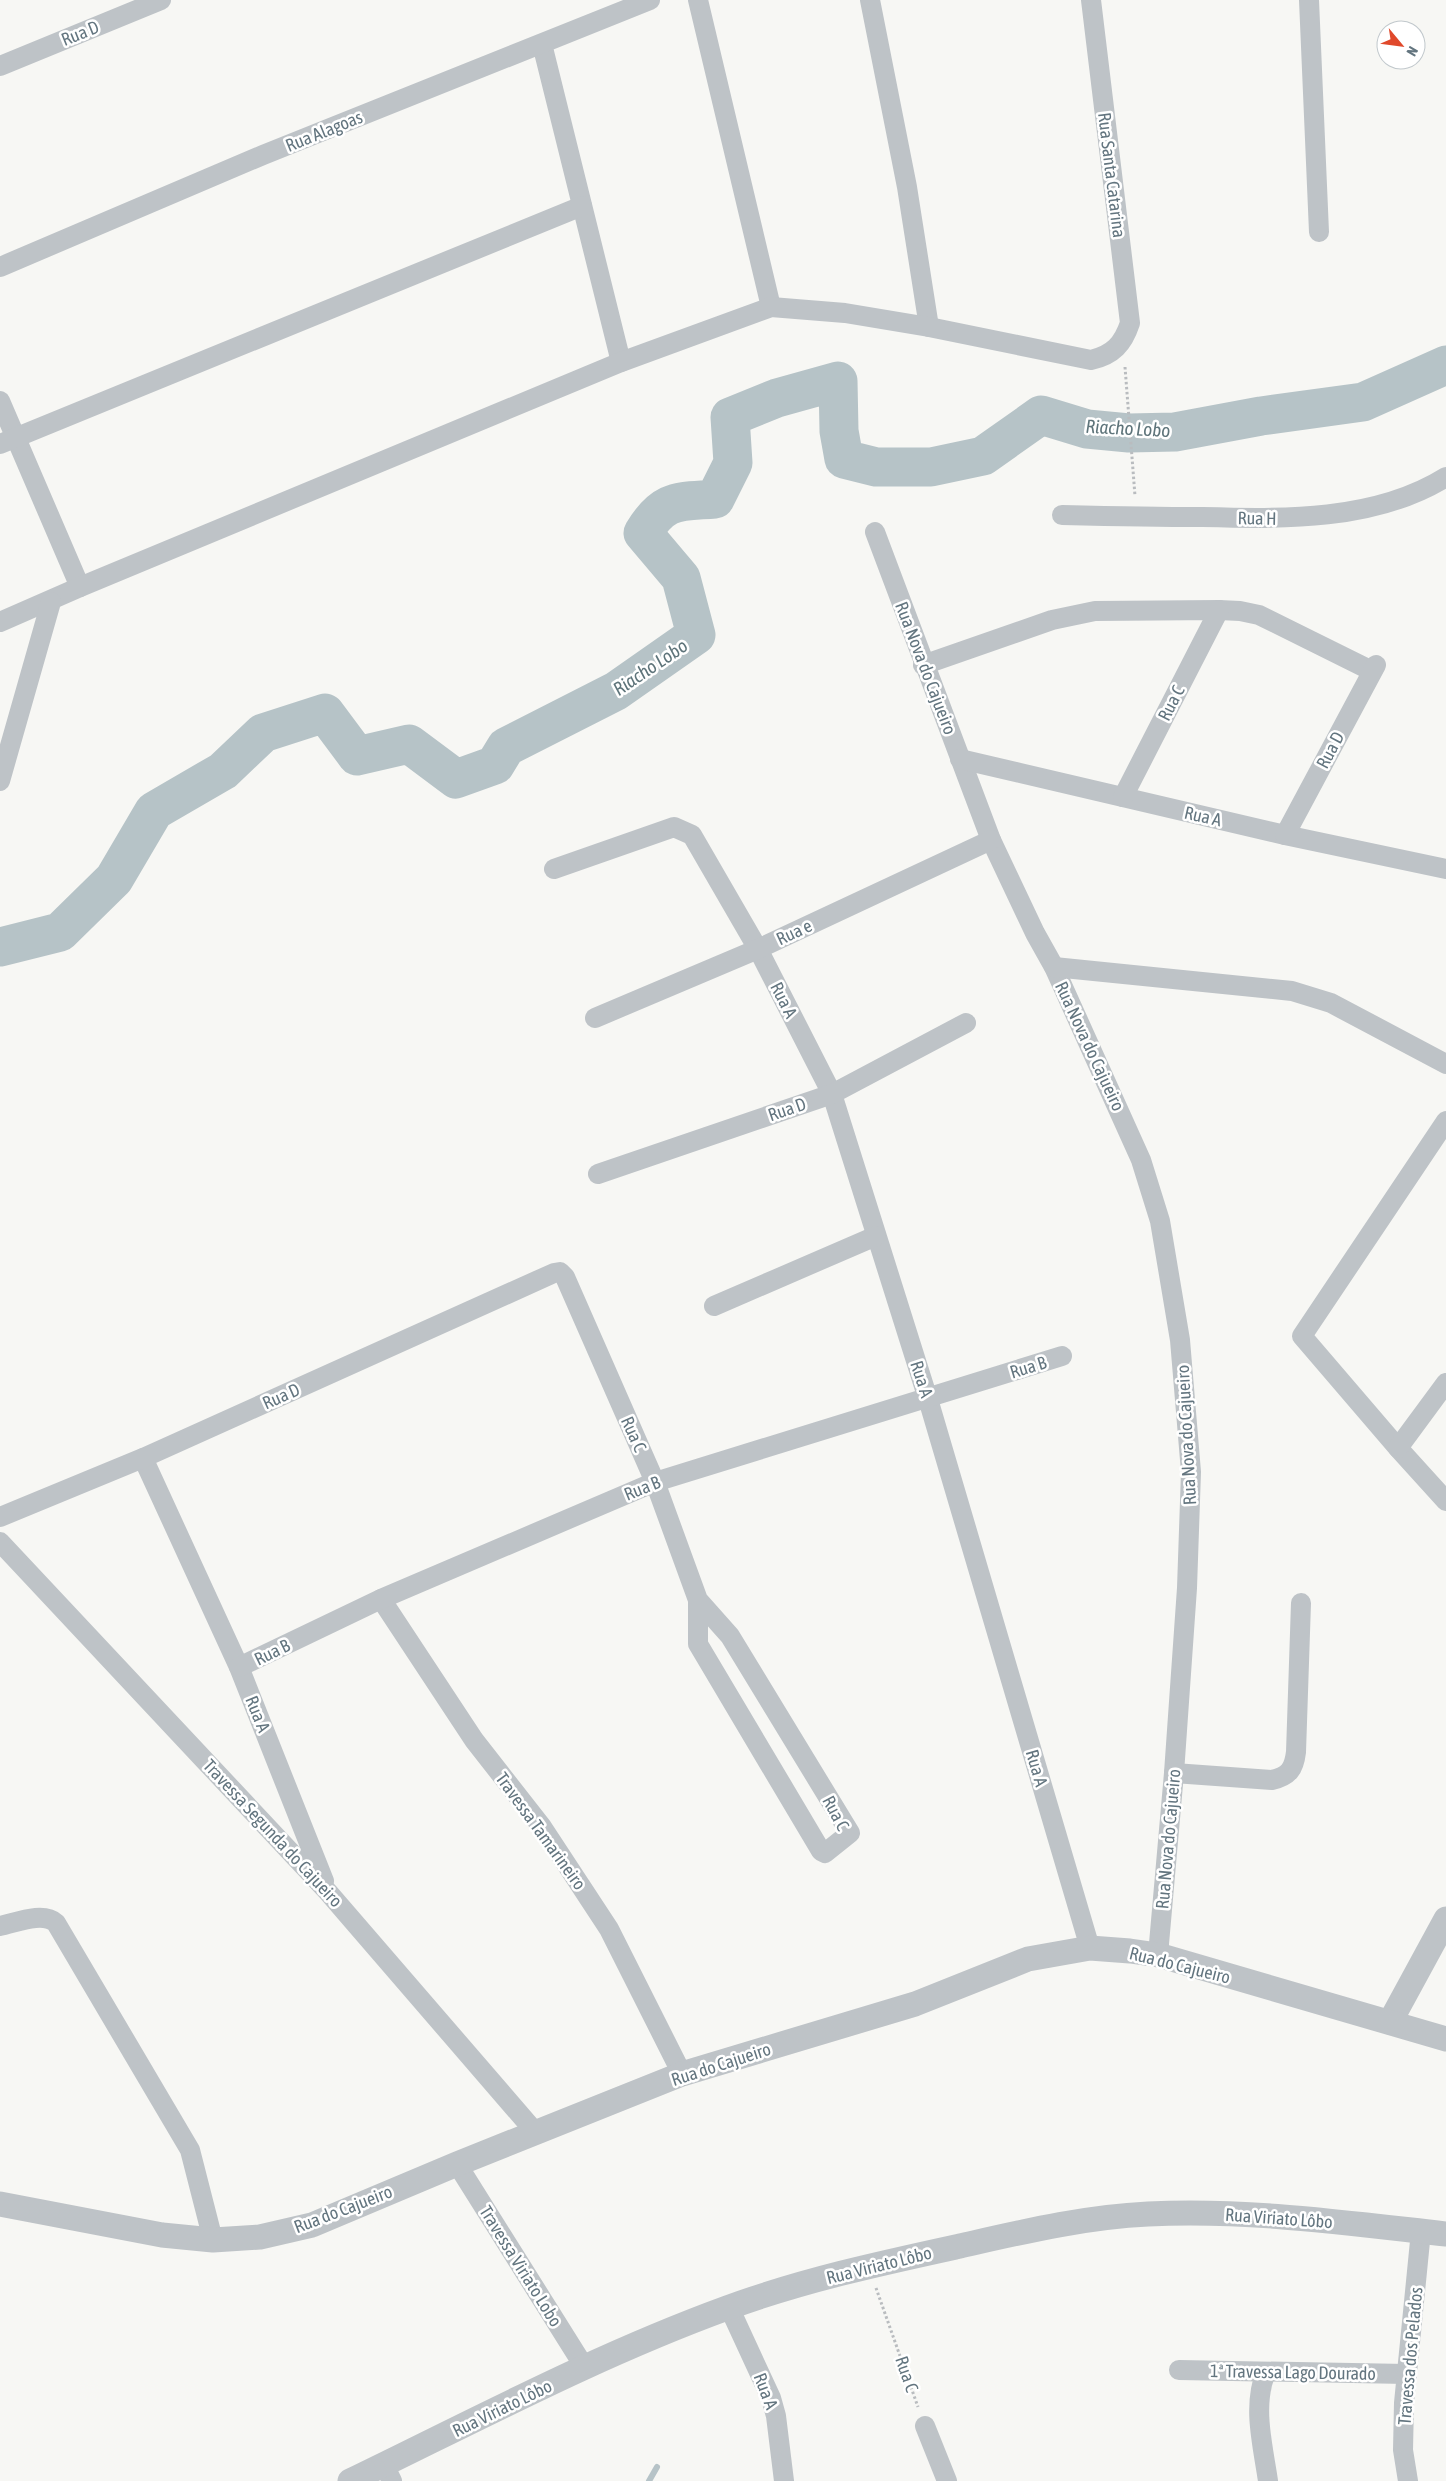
<svg xmlns="http://www.w3.org/2000/svg" width="1446" height="2481" viewBox="0 0 1446 2481" font-family="'Asap Condensed',sans-serif">
  <style>
    .lines { fill: none; stroke-linecap: round; stroke-linejoin: round }
    .stream { stroke: #b6c3c7; stroke-width: 6 }
    .river { stroke: #b6c3c7; stroke-width: 39 }
    .path { stroke: #b9bcbf; stroke-width: 3; stroke-dasharray: 2.5 2.5; stroke-linecap: butt }
    .minor { stroke: #bec3c7; stroke-width: 20 }
    .tertiary { stroke: #bec3c7; stroke-width: 25 }
    .labels { text-anchor: middle; dominant-baseline: central; stroke-width: 5; stroke-linejoin: round; paint-order: stroke }
    .street-label { font-size: 18px; fill: #63757f; stroke: #fff }
    .water-label { font-size: 19px; font-style: italic; fill: #5e747a; stroke: #fff }
  </style>
  <rect width="100%" height="100%" fill="#f7f7f4"/>
  <g class="lines">
    <!-- stream -->
    <polyline class="stream" points="649,2481 657,2467"/>
    <!-- river -->
    <path class="river" d="M0 947 60 932 114 879 154 811 223 771 263 733 325 713 357 756 409 744 456 779 495 765 506 747 616 691 696 635 681 578 643 533C664 498 678 502 715 499L733 463 730 417 777 398 838 381 839 431 844 459 876 467H931L983 456 1041 415 1087 429 1129 433 1175 432 1261 416 1363 402 1446 365"/>
    <!-- path -->
    <g class="path">
      <polyline points="1125,367 1135,496"/>
      <polyline points="876,2288 918,2407"/>
    </g>
    <!-- minor -->
    <g class="minor">
      <polyline points="698,0 771,307"/>
      <polyline points="870,0 907,187 929,327"/>
      <polyline points="1309,0 1319,232"/>
      <polyline points="542,44 621,362"/>
      <polyline points="0,66 161,0"/>
      <polyline points="0,267 263,155 650,0"/>
      <polyline points="0,401 80,587"/>
      <polyline points="0,444 582,206"/>
      <path d="M1062 515C1107 516 1153 517 1199 517 1280 519 1374 522 1446 477"/>
      <polyline points="875,532 991,840 1035,933 1054,967 1141,1160 1160,1221 1180,1340 1191,1472 1187,1588 1174,1773 1158,1955"/>
      <path d="M0 622 80 587 621 362 771 307 845 313 929 327 1091 360C1113 355 1123 344 1130 323L1091 0"/>
      <polyline points="923,665 1052,620 1095,611 1219,610 1240,611 1259,615 1372,671"/>
      <polyline points="960,759 1285,835 1446,869"/>
      <polyline points="0,781 51,602"/>
      <polyline points="1123,797 1219,610"/>
      <polyline points="1285,835 1376,665"/>
      <polyline points="554,869 674,827 692,835 758,949 832,1094 928,1399 1090,1948"/>
      <polyline points="1054,967 1292,991 1331,1003 1446,1064"/>
      <polyline points="595,1018 758,949 991,840"/>
      <polyline points="1446,1121 1302,1336 1398,1448 1446,1501"/>
      <polyline points="598,1174 832,1094 966,1023"/>
      <polyline points="714,1306 876,1236"/>
      <polyline points="1398,1448 1446,1383"/>
      <polyline points="143,1458 239,1667 324,1881"/>
      <polyline points="0,1517 143,1458 554,1273 560,1272 565,1277 655,1482 698,1600 698,1644 821,1851 825,1853 850,1833 730,1636 698,1600"/>
      <polyline points="0,1542 328,1892 536,2133"/>
      <polyline points="381,1599 474,1740 542,1827 609,1929 682,2074"/>
      <polyline points="239,1667 381,1599 655,1482 1062,1356"/>
      <path d="M1174 1773 1272 1780C1289 1776 1294 1769 1296 1752L1301 1603"/>
      <path d="M0 1926C15 1923 43 1911 56 1923L190 2150 213 2240"/>
      <polyline points="457,2164 585,2368"/>
      <polyline points="729,2307 771,2398 776,2416 784,2481"/>
      <polyline points="1179,2370 1407,2374"/>
      <path d="M1266 2372C1252 2406 1263 2446 1268 2481"/>
      <polyline points="925,2426 947,2481"/>
      <polyline points="384,2465 392,2481"/>
      <polyline points="1408,2481 1403,2450 1404,2403 1421,2231"/>
    </g>
    <!-- tertiary -->
    <g class="tertiary">
      <polyline points="1390,2022 1446,1919"/>
      <polyline points="0,2204 162,2235 213,2240 260,2237 312,2225 457,2164 682,2074 915,2004 1028,1959 1090,1948 1130,1951 1158,1955 1446,2039"/>
      <path d="M350 2481C474 2421 598 2355 727 2308 803 2280 882 2263 960 2246 1022 2232 1084 2217 1148 2214 1247 2209 1347 2223 1446 2234"/>
    </g>
  </g>
  <g class="labels">
    <!-- street labels -->
    <g class="street-label">
      <text transform="translate(80 33) rotate(-22)">Rua D</text>
      <text transform="translate(324 131) rotate(-22)">Rua Alagoas</text>
      <text transform="translate(1112 175) rotate(83)">Rua Santa Catarina</text>
      <text transform="translate(1257 518) rotate(1)">Rua H</text>
      <text transform="translate(926 668) rotate(69)">Rua Nova do Cajueiro</text>
      <text transform="translate(1171 703) rotate(-63)">Rua C</text>
      <text transform="translate(1330 750) rotate(-62)">Rua D</text>
      <text transform="translate(1203 816) rotate(13)">Rua A</text>
      <text transform="translate(794 932) rotate(-25)">Rua e</text>
      <text transform="translate(784 1000) rotate(63)">Rua A</text>
      <text transform="translate(1090 1046) rotate(65)">Rua Nova do Cajueiro</text>
      <text transform="translate(787 1109) rotate(-19)">Rua D</text>
      <text transform="translate(1028 1367) rotate(-17)">Rua B</text>
      <text transform="translate(922 1379) rotate(72)">Rua A</text>
      <text transform="translate(281 1396) rotate(-24)">Rua D</text>
      <text transform="translate(634 1434) rotate(66)">Rua C</text>
      <text transform="translate(1186 1435) rotate(-93)">Rua Nova do Cajueiro</text>
      <text transform="translate(642 1488) rotate(-22)">Rua B</text>
      <text transform="translate(272 1652) rotate(-26)">Rua B</text>
      <text transform="translate(258 1714) rotate(68)">Rua A</text>
      <text transform="translate(1037 1768) rotate(74)">Rua A</text>
      <text transform="translate(836 1813) rotate(62)">Rua C</text>
      <text transform="translate(541 1831) rotate(54)">Travessa Tamarineiro</text>
      <text transform="translate(273 1833) rotate(47)">Travessa Segunda do Cajueiro</text>
      <text transform="translate(1168 1839) rotate(-85)">Rua Nova do Cajueiro</text>
      <text transform="translate(1180 1965) rotate(14)">Rua do Cajueiro</text>
      <text transform="translate(721 2064) rotate(-18)">Rua do Cajueiro</text>
      <text transform="translate(343 2209) rotate(-21)">Rua do Cajueiro</text>
      <text transform="translate(1279 2218) rotate(4)">Rua Viriato Lôbo</text>
      <text transform="translate(879 2265) rotate(-14)">Rua Viriato Lôbo</text>
      <text transform="translate(521 2266) rotate(58)">Travessa Viriato Lobo</text>
      <text transform="translate(1410 2356) rotate(-85)">Travessa dos Pelados</text>
      <text transform="translate(1293 2372) rotate(1)">1ª Travessa Lago Dourado</text>
      <text transform="translate(907 2374) rotate(71)">Rua C</text>
      <text transform="translate(766 2391) rotate(69)">Rua A</text>
      <text transform="translate(502 2408) rotate(-26)">Rua Viriato Lôbo</text>
    </g>
    <!-- water labels -->
    <g class="water-label">
      <text transform="translate(1128 428) rotate(3)">Riacho Lobo</text>
      <text transform="translate(650 667) rotate(-34)">Riacho Lobo</text>
    </g>
  </g>
  <!-- north arrow -->
  <g transform="translate(1401 45) rotate(119)"><circle r="24" fill="#ffffff" stroke="#c1c8cc"/>
  <path d="M0-4L9 19L0 12L-9 19Z" fill="#e0492b"/>
  <text y="-8" font-size="14" font-weight="bold" text-anchor="middle" fill="#63757f">N</text>
  </g>
</svg>
